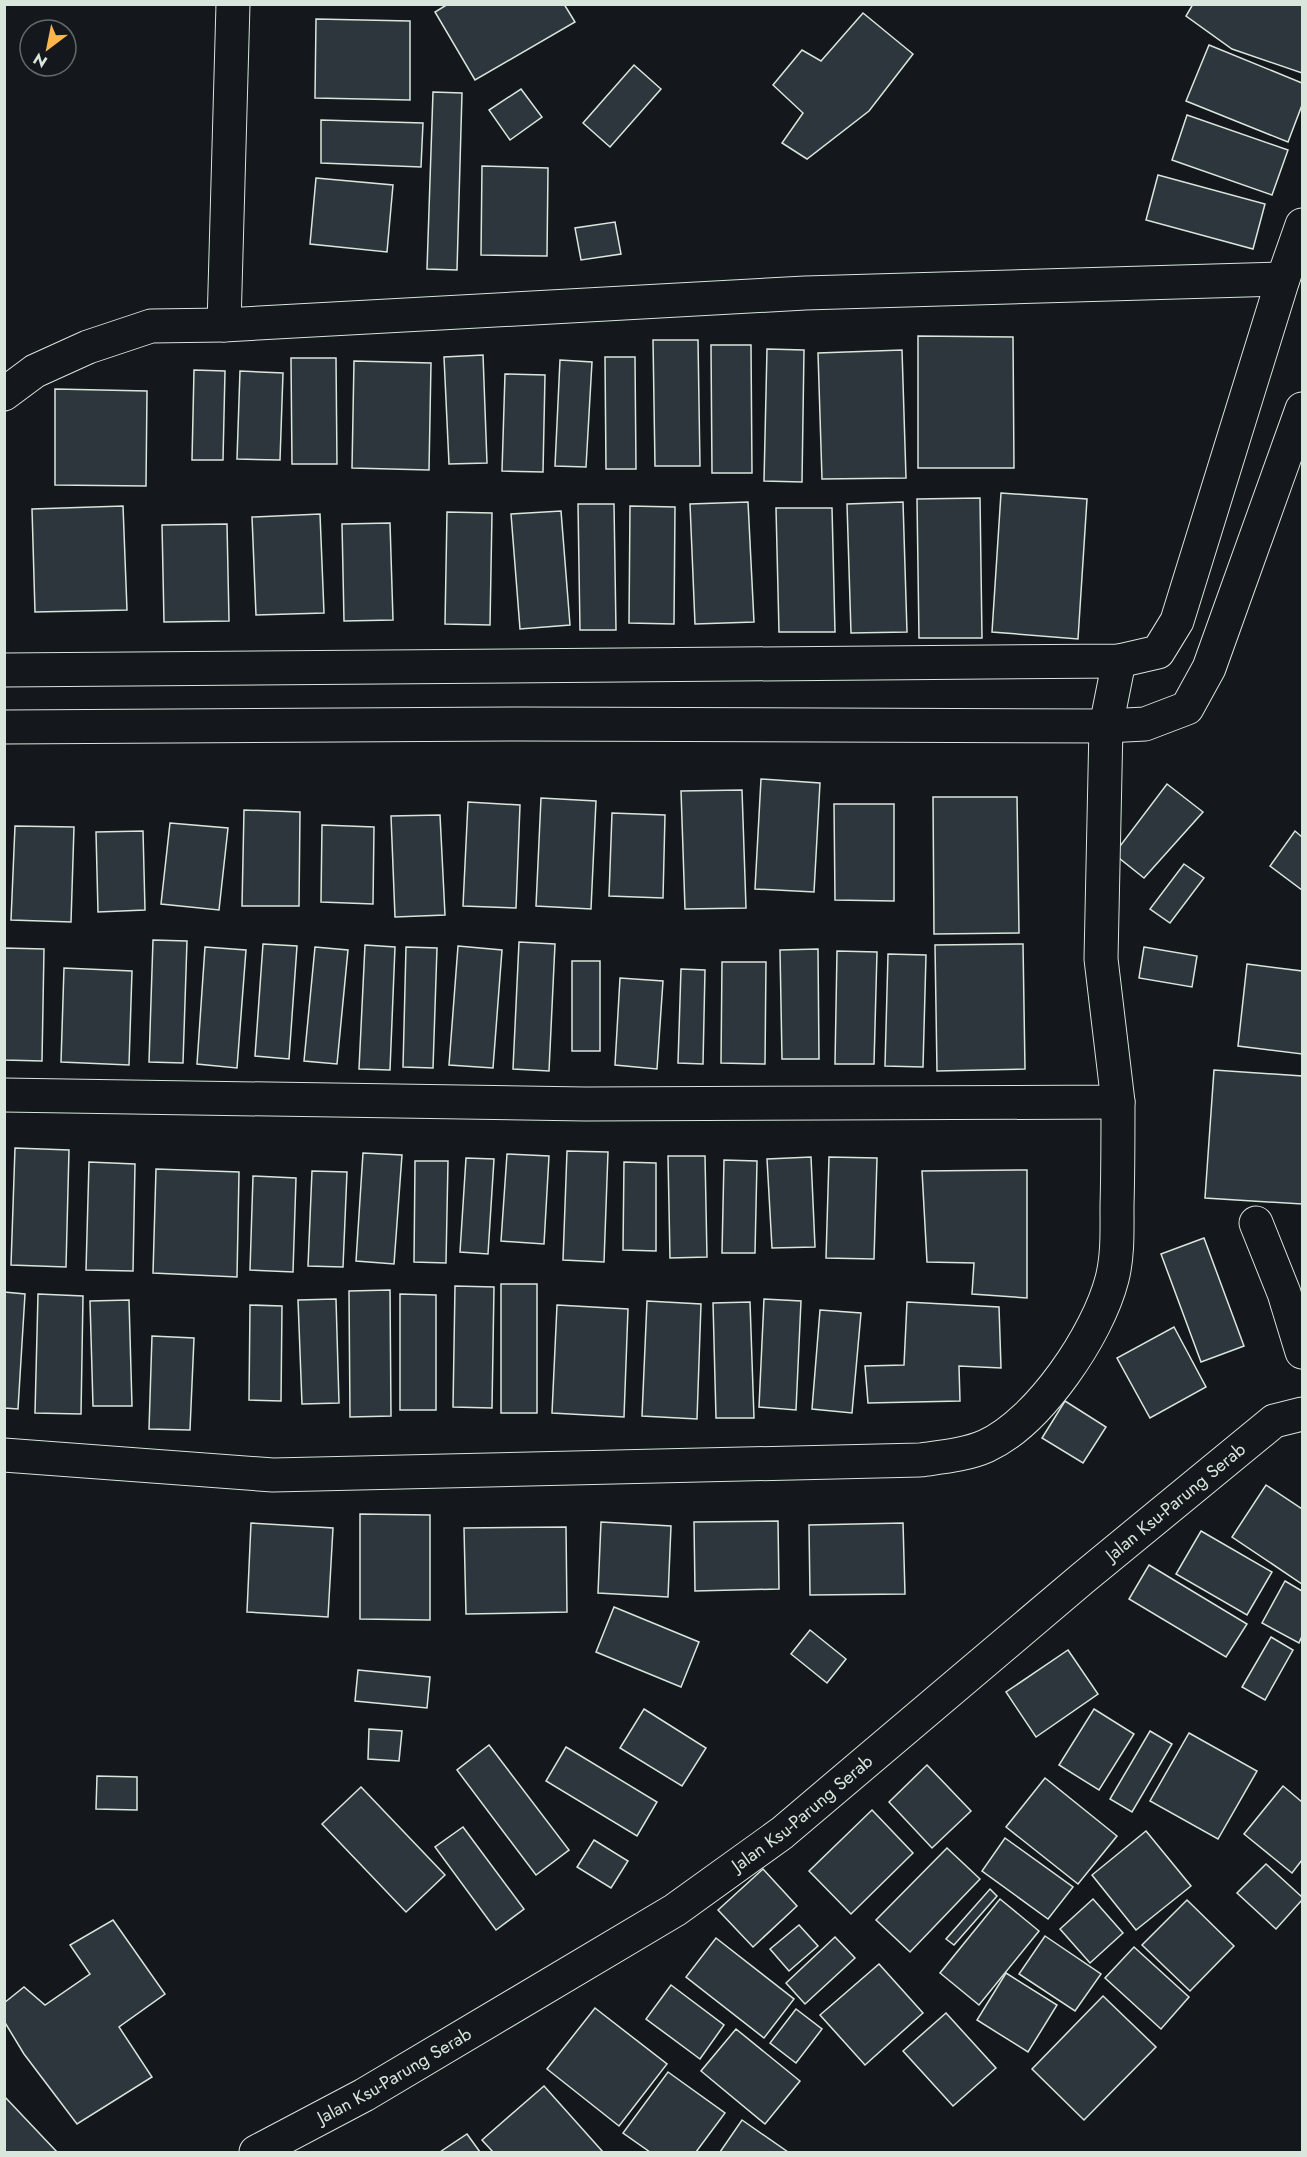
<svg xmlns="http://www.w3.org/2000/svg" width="1307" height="2157" viewBox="0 0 1307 2157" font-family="Jost,sans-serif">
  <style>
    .building { fill: #2c363c; stroke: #d8e6dc; stroke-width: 1.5 }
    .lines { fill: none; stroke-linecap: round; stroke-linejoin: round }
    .minor-casing { stroke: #d8e6dc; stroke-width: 35 }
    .minor { stroke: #14181c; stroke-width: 33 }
    .labels { text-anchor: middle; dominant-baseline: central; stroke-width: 4.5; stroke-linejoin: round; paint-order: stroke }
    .street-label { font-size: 18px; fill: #d8e6dc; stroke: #14181c }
  </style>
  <rect width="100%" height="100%" fill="#14181c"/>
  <!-- building -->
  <g class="building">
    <polygon points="448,4 564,4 575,22 475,80 435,12"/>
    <polygon points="1193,4 1302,4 1302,73 1232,49 1186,16"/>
    <polygon points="863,13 913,54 869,111 807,159 782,143 803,113 773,85 802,50 821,61"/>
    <polygon points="316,19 410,21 410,100 315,98"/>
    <polygon points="1209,45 1302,83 1302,105 1288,142 1186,101"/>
    <polygon points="634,65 661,89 610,147 583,123"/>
    <polygon points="521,89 542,117 510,140 489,110"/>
    <polygon points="433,92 462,93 457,270 427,269"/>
    <polygon points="1187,115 1288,150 1272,195 1172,160"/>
    <polygon points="321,120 423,123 421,167 321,163"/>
    <polygon points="482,166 548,168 547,256 481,255"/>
    <polygon points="1158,175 1265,204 1253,249 1146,220"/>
    <polygon points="316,178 393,185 387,252 310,244"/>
    <polygon points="615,222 621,254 581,260 575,228"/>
    <polygon points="918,336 1013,337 1014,468 918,468"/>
    <polygon points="653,340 698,340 700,466 655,466"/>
    <polygon points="711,345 751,345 752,473 712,473"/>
    <polygon points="767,349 804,350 802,482 764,481"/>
    <polygon points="902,350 906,478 822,479 818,353"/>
    <polygon points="483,355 487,463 449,464 444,357"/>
    <polygon points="605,357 635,357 636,469 606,469"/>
    <polygon points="291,358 336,358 337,464 292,464"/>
    <polygon points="560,360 592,362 586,467 555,466"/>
    <polygon points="354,361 431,363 429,470 352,468"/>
    <polygon points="194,370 225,371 223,460 192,460"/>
    <polygon points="240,371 283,373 280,460 237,459"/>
    <polygon points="505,374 545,375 543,472 502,471"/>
    <polygon points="55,389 147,391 146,486 55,485"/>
    <polygon points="1001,493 1087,499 1078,639 992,632"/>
    <polygon points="980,498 982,638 919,638 917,499"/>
    <polygon points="748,502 754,622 695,624 690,504"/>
    <polygon points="903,502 907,632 851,633 847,504"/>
    <polygon points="578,504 614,504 616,630 580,630"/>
    <polygon points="123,506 127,610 35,612 32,509"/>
    <polygon points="630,506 675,507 674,624 629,623"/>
    <polygon points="776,508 832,508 835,632 779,632"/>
    <polygon points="561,511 570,625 520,629 511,514"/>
    <polygon points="447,512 492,513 490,625 445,624"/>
    <polygon points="320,514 324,613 256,615 252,517"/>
    <polygon points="390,523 393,620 344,621 342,524"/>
    <polygon points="227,524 229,621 164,622 162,525"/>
    <polygon points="761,779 820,783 814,892 755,889"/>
    <polygon points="1167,784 1203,812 1144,878 1114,854"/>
    <polygon points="742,790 746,908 685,909 681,791"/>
    <polygon points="933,797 1017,797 1019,933 934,934"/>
    <polygon points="541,798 596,801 591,909 536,906"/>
    <polygon points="468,802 520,805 516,908 463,906"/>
    <polygon points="834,804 894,804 894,901 835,900"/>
    <polygon points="244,810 300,812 299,906 242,906"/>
    <polygon points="612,813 665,815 663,898 609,896"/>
    <polygon points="440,815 445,915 395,917 391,816"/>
    <polygon points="170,823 228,828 219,910 161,904"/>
    <polygon points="322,825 374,827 373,904 321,902"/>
    <polygon points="15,826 74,827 71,922 11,920"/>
    <polygon points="143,831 145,910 98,912 96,832"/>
    <polygon points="1295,831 1302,837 1302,890 1270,866"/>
    <polygon points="1184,864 1204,878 1170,923 1150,909"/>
    <polygon points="153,940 187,941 183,1063 149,1062"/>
    <polygon points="519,942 555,944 549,1071 513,1069"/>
    <polygon points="263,944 297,946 289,1059 255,1056"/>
    <polygon points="1023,944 1025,1069 937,1071 935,945"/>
    <polygon points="365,945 395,947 390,1070 359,1069"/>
    <polygon points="458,946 502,950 493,1068 449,1065"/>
    <polygon points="205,947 246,950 237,1068 197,1064"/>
    <polygon points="315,947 348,950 337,1064 304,1061"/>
    <polygon points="406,947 437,948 433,1068 403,1067"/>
    <polygon points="1144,947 1197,956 1192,987 1139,978"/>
    <polygon points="4,948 44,949 42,1061 4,1060"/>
    <polygon points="818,949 819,1059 782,1059 780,950"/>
    <polygon points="837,951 877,952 874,1064 835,1064"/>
    <polygon points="888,954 926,955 923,1067 885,1066"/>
    <rect x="572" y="961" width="28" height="90"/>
    <polygon points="722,962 766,962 765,1064 721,1063"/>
    <polygon points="1247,964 1302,971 1302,1054 1238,1046"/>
    <polygon points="64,968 132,971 129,1065 61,1062"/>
    <polygon points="681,969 705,970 703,1064 678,1063"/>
    <polygon points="620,978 663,981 657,1069 615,1065"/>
    <polygon points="1214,1070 1302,1076 1302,1204 1205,1198"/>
    <polygon points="15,1148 69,1150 66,1267 11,1265"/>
    <polygon points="567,1151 608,1152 604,1262 563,1260"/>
    <polygon points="363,1153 402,1155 394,1264 356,1261"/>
    <polygon points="507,1154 549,1156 544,1244 501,1241"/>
    <polygon points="668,1156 705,1156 707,1257 670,1258"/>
    <polygon points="811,1157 815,1247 772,1248 767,1159"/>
    <polygon points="829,1157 877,1158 874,1259 826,1258"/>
    <polygon points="466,1158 494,1159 488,1254 460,1252"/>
    <polygon points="724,1160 757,1161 755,1253 722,1253"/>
    <polygon points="415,1161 448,1161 446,1263 414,1262"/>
    <polygon points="89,1162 135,1164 133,1271 86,1270"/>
    <polygon points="624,1162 656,1163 656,1251 623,1250"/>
    <polygon points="156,1169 239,1172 237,1277 153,1273"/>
    <polygon points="1027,1170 1027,1298 972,1294 974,1263 927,1262 922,1171"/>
    <polygon points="312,1171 347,1172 343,1267 308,1266"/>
    <polygon points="253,1176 296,1178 293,1272 250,1270"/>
    <polygon points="1204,1238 1244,1346 1201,1362 1161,1254"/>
    <rect x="501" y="1284" width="36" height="129"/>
    <polygon points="455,1286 494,1287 492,1408 453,1407"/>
    <polygon points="390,1290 391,1416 350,1417 349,1291"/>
    <polygon points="4,1292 25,1294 18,1409 4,1408"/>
    <polygon points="38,1294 83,1296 81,1414 35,1413"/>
    <polygon points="400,1294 436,1295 436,1410 400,1410"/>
    <polygon points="336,1299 339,1403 302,1404 298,1300"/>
    <polygon points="764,1299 801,1301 796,1410 759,1407"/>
    <polygon points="129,1300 132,1406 93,1406 90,1301"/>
    <polygon points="647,1301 701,1304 697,1419 642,1416"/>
    <polygon points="750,1302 754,1418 716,1418 713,1303"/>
    <polygon points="907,1302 999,1307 1001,1368 959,1366 960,1401 868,1403 865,1366 904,1365"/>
    <polygon points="250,1305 282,1306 281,1401 249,1400"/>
    <polygon points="557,1305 628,1309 624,1417 552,1413"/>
    <polygon points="820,1310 861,1313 852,1413 812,1409"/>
    <polygon points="1174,1327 1206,1387 1150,1418 1117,1358"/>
    <polygon points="152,1336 194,1338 190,1430 149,1429"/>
    <polygon points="1065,1401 1106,1427 1083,1463 1042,1438"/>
    <polygon points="1266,1485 1302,1509 1302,1584 1232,1537"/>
    <polygon points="360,1514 430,1515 430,1620 360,1619"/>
    <polygon points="778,1521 779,1589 695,1591 694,1522"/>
    <polygon points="601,1522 671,1526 668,1597 598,1593"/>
    <polygon points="251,1523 333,1528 328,1617 247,1612"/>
    <polygon points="903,1523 905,1594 810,1595 809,1525"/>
    <polygon points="566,1527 567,1612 466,1614 464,1528"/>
    <polygon points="1201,1531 1272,1572 1247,1615 1176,1574"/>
    <polygon points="1149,1565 1247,1624 1226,1657 1129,1599"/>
    <polygon points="1285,1581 1302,1591 1302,1636 1299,1643 1262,1623"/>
    <polygon points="614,1607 699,1642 681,1687 596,1652"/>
    <polygon points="810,1630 846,1659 827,1683 791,1654"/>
    <polygon points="1271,1637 1293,1650 1265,1700 1242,1687"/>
    <polygon points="1068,1650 1098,1694 1036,1737 1006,1692"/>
    <polygon points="358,1670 430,1677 427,1708 355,1701"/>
    <polygon points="644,1709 706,1748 682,1786 620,1748"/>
    <polygon points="1094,1709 1134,1734 1099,1790 1059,1765"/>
    <polygon points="369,1729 402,1731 399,1761 368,1759"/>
    <polygon points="1150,1731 1172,1744 1132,1812 1110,1799"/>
    <polygon points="1189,1733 1257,1771 1218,1839 1150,1801"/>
    <polygon points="489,1745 569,1850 536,1875 457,1770"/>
    <polygon points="566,1747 657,1802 637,1836 546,1781"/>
    <polygon points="927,1765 971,1811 932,1848 889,1802"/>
    <polygon points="97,1776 137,1777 137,1810 96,1809"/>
    <polygon points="1045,1778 1117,1836 1078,1884 1006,1827"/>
    <polygon points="1283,1786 1302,1802 1302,1860 1292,1873 1244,1834"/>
    <polygon points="361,1787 445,1875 406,1912 322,1824"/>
    <polygon points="872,1810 913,1853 851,1914 809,1871"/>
    <polygon points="463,1827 524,1909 496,1930 435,1847"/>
    <polygon points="1146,1831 1191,1886 1136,1930 1092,1875"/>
    <polygon points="1005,1838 1073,1887 1048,1919 982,1871"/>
    <polygon points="594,1840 628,1861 611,1888 577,1867"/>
    <polygon points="947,1848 980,1879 910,1952 876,1920"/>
    <polygon points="1266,1864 1302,1897 1302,1900 1276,1929 1237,1893"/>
    <polygon points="763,1869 797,1906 753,1947 718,1910"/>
    <polygon points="990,1889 997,1896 954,1945 946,1939"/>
    <polygon points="1000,1899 1039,1931 979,2005 940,1973"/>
    <polygon points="1093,1899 1123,1933 1090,1963 1060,1929"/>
    <polygon points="1187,1900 1234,1946 1190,1991 1142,1945"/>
    <polygon points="113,1920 165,1994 119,2027 152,2077 77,2124 24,2054 4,2021 4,2003 24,1987 45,2005 90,1974 70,1945"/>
    <polygon points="799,1925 818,1946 789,1971 770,1949"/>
    <polygon points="1045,1936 1101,1974 1075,2011 1019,1974"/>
    <polygon points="835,1937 855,1958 805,2004 786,1983"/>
    <polygon points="716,1938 794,1999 764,2038 686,1977"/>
    <polygon points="1134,1947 1189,1997 1161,2029 1105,1978"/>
    <polygon points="879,1964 923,2013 865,2065 820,2015"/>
    <polygon points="1006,1973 1057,2005 1028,2052 977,2020"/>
    <polygon points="671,1985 724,2025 700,2059 646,2019"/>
    <polygon points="1103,1996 1156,2047 1084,2120 1032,2069"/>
    <polygon points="595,2008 667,2064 619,2126 547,2069"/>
    <polygon points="796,2009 822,2029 796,2063 770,2043"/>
    <polygon points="946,2013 996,2068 953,2106 903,2051"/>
    <polygon points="736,2029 800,2081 765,2124 701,2071"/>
    <polygon points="668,2072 725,2113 696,2152 650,2152 623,2133"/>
    <polygon points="544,2086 603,2152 493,2152 482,2140"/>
    <polygon points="4,2096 57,2152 4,2152"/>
    <polygon points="742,2120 788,2152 720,2152"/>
    <polygon points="467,2134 480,2152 440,2152"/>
  </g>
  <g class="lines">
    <defs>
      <g id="minor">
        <polyline points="224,325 233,4"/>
        <polyline points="4,394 35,371 88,347 151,326 224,325 805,293 1283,279"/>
        <polyline points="4,670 1119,661 1158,652 1177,621 1283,279 1302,225"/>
        <polyline points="4,727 521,724 1106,726 1145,724 1187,708 1209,668 1302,409"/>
        <polyline points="4,1095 585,1104 1118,1102 1101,959 1106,726 1119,661"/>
        <polyline points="1256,1223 1284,1293 1302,1352"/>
        <path d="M4 1455 273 1475 920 1460C941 1457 966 1455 986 1446 1039 1422 1098 1334 1112 1279 1118 1256 1117 1230 1117 1206 1118 1171 1118 1136 1118 1102"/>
        <path id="s1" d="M256 2152 364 2095 675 1910 782 1833 1083 1578 1274 1421 1302 1414"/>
      </g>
    </defs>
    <!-- minor casing -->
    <use href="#minor" class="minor-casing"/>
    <!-- minor -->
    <use href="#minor" class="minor"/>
  </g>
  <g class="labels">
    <!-- street labels -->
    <g class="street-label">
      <text stroke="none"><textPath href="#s1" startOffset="1130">Jalan Ksu-Parung Serab</textPath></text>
      <text stroke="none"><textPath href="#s1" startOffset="644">Jalan Ksu-Parung Serab</textPath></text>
      <text stroke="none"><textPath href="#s1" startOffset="158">Jalan Ksu-Parung Serab</textPath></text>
    </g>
  </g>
  <!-- border -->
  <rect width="1307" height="2157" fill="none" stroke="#d8e6dc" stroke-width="12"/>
  <!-- north arrow -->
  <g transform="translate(48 48) rotate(212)"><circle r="28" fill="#14181c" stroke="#626a69" stroke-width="1.5"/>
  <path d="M0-4.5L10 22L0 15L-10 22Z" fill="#ffb74d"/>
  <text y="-9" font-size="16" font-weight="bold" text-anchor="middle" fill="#d8e6dc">N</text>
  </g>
</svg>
